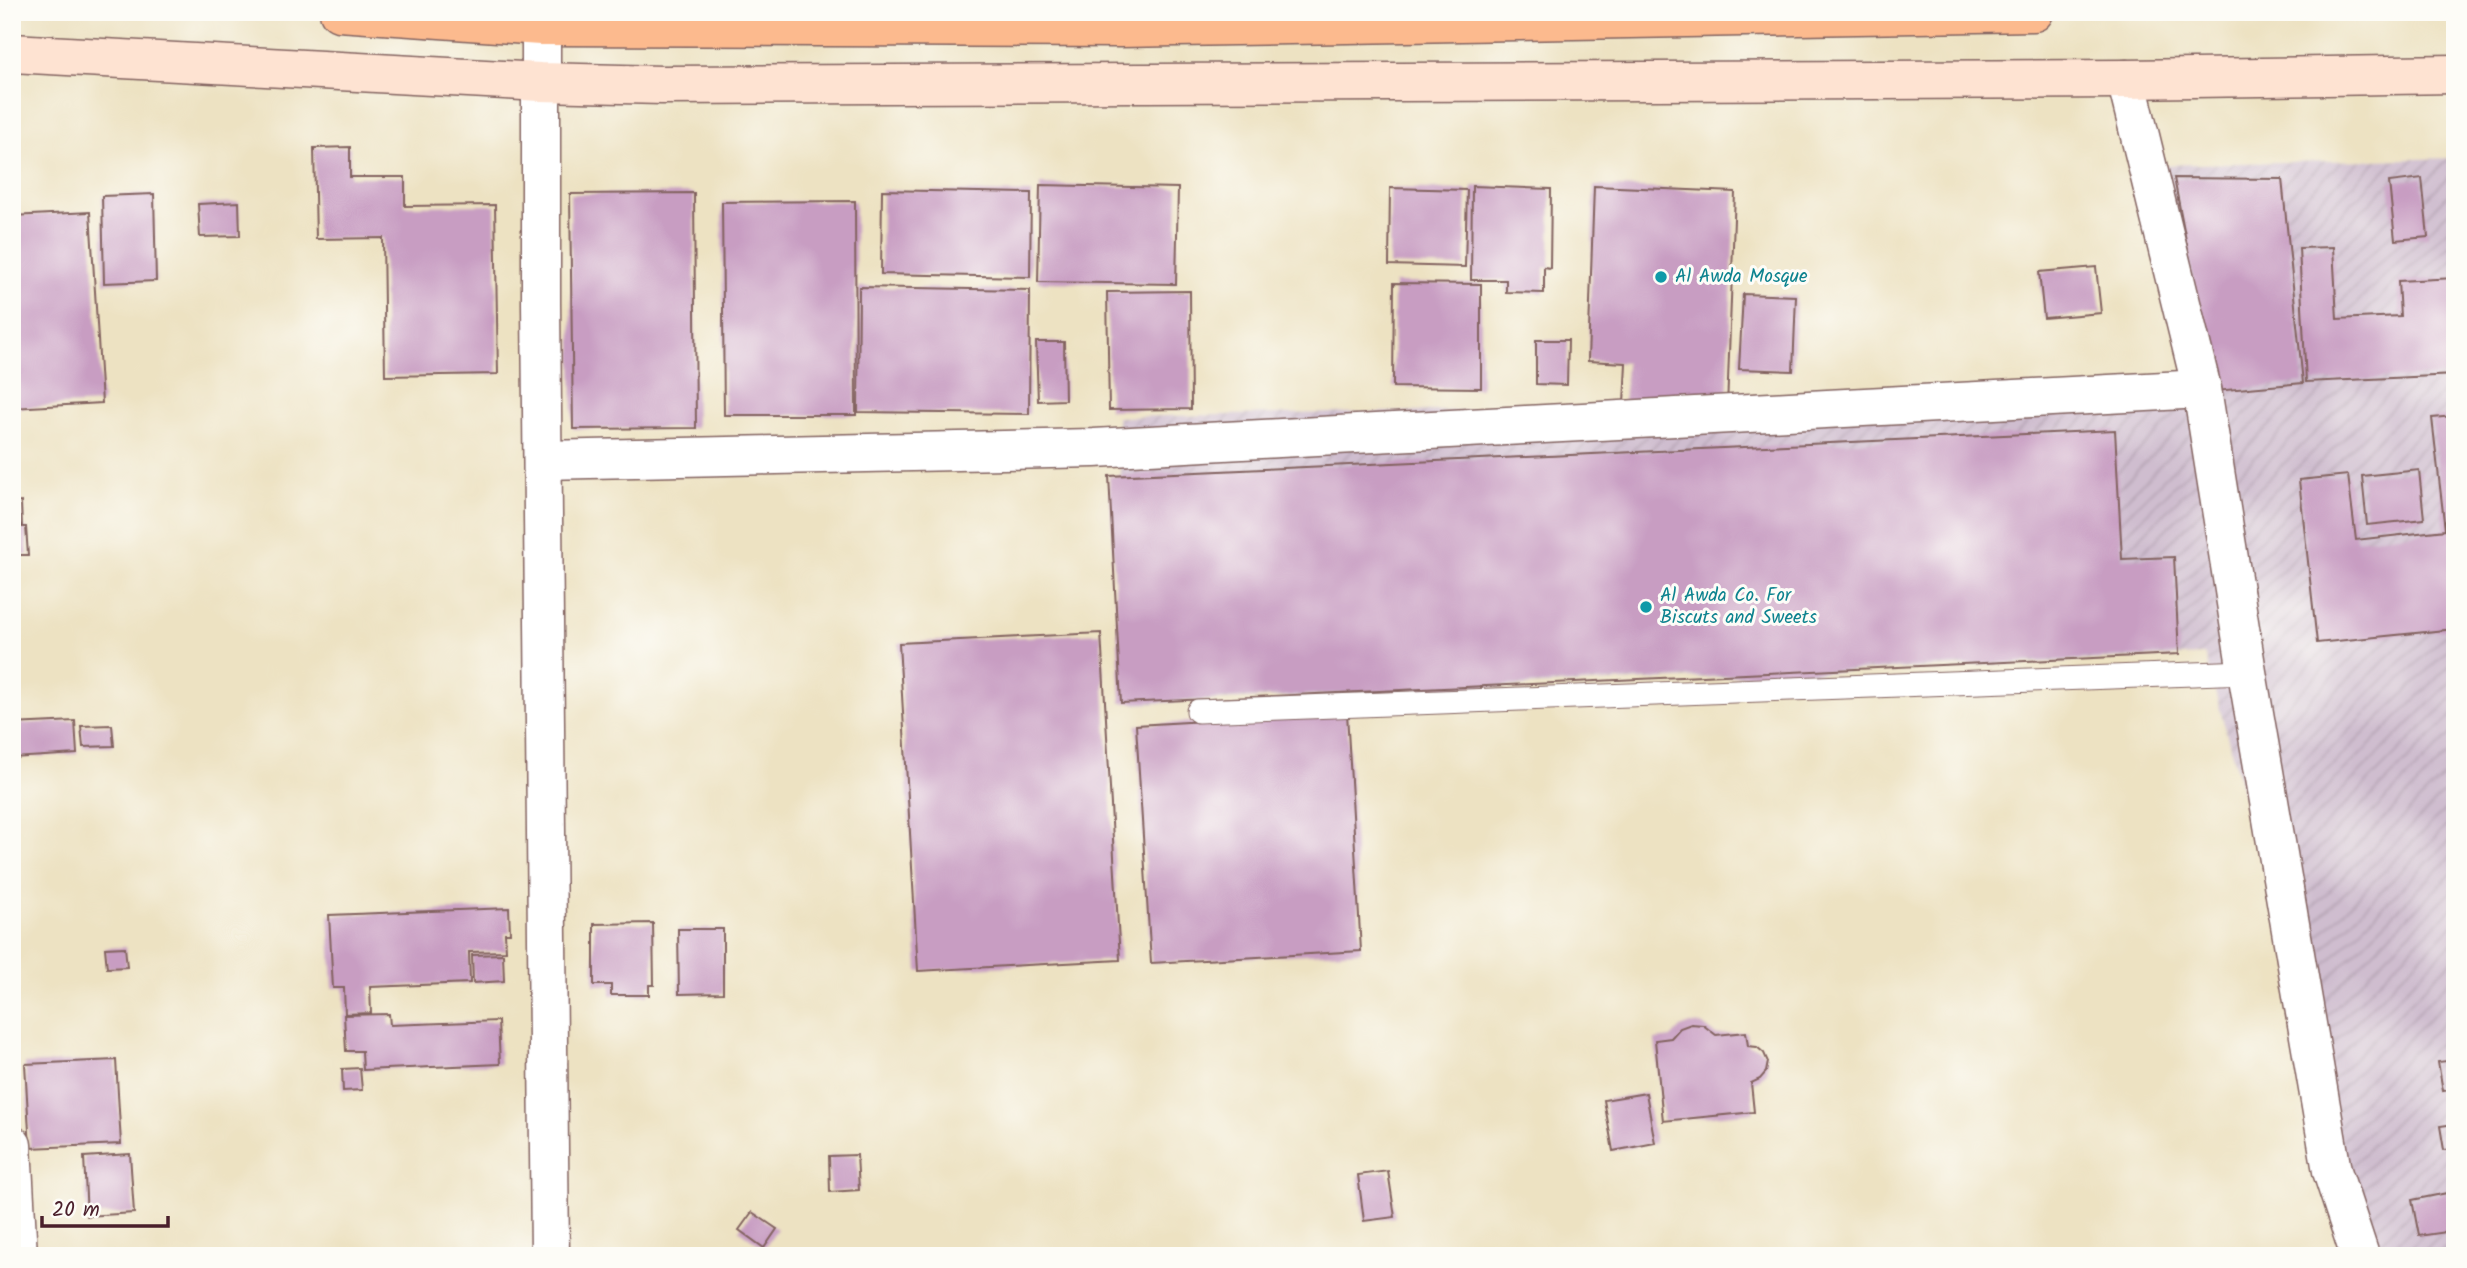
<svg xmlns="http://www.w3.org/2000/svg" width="2467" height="1268" viewBox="0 0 2467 1268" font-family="Kalam,sans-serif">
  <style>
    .industrial { fill: url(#industrial-furrows) }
    .building { fill: #c89dc2 }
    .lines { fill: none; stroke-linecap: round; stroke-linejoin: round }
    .service-casing { stroke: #836360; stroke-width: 25 }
    .minor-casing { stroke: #836360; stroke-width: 41 }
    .secondary-casing { stroke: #836360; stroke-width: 41 }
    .trunk-casing { stroke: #836360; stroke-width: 41 }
    .service { stroke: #fff; stroke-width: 23 }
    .minor { stroke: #fff; stroke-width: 38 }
    .secondary { stroke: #fee3d2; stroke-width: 38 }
    .trunk { stroke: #fcba8e; stroke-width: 38 }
    .culture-dot { fill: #0f9aa8; stroke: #fdfcf7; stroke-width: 2.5 }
    .labels { text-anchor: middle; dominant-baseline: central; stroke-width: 6; stroke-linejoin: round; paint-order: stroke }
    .culture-label { font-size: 19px; fill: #0d838f; stroke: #fdfcf7; text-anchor: start }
  </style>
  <defs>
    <pattern id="industrial-furrows" width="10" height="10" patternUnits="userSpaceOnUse" patternTransform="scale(1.75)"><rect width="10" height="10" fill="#cfbdcf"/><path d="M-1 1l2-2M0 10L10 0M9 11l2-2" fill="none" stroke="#b3a2b2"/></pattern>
  </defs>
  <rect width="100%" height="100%" fill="#fdfcf7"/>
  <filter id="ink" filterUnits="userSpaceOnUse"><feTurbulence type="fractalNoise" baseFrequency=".0143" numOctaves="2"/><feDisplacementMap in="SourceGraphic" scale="14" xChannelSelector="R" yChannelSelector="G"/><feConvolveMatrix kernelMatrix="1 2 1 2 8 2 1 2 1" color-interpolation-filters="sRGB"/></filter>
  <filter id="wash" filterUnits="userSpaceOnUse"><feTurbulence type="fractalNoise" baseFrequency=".00686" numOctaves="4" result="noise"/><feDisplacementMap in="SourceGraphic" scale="28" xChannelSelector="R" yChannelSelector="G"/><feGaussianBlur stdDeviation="1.57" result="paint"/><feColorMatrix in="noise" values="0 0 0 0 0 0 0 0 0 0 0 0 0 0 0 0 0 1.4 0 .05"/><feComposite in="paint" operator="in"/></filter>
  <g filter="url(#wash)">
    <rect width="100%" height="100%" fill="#ede2c2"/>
    <!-- industrial -->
    <polygon class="industrial" points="2455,158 2455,1256 2369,1256 2205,655 1135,704 1117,417 2202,397 2160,165"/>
    <g id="blocks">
      <!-- building -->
      <g class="building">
        <polygon points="350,147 350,177 405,177 405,206 495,205 498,374 385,376 383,238 316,239 314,148"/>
        <polygon points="2174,178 2282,179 2303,383 2215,391"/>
        <polygon points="2422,178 2428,237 2395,240 2389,182"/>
        <polygon points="1040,185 1178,188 1176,284 1038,282"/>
        <polygon points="1472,186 1551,189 1550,268 1544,267 1544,293 1506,292 1506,280 1471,280"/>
        <polygon points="1594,186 1735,192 1727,408 1624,404 1626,363 1588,361"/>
        <polygon points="1390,188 1467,190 1465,267 1389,265"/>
        <polygon points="882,190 1031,193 1030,277 881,274"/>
        <polygon points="694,193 696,428 573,429 570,194"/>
        <polygon points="154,194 156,281 104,283 102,196"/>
        <polygon points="855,201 856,415 724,415 722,202"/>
        <polygon points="239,202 240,236 200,237 198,204"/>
        <polygon points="90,212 102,403 12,408 12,216"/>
        <polygon points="2333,247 2337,319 2400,316 2398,281 2455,278 2455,375 2306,382 2299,248"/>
        <polygon points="2096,267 2101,313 2044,318 2039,272"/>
        <polygon points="1394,283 1481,284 1481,388 1393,387"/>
        <polygon points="859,287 1030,290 1029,414 858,412"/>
        <polygon points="1190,291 1191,409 1109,410 1107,292"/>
        <polygon points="1743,294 1796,296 1793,371 1739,369"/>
        <polygon points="1536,340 1568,340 1567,385 1536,384"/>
        <polygon points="1036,342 1064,342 1065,400 1038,401"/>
        <polygon points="2455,416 2455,629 2317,643 2299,480 2348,475 2356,540 2445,530 2432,418"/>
        <polygon points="2115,430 2122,559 2174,557 2179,654 1121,703 1109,476"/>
        <polygon points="2419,470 2424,519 2367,525 2362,476"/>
        <polygon points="21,502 22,527 26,527 28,555 12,555 12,503"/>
        <polygon points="1101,633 1120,960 918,971 899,643"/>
        <polygon points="1347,713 1361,951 1151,963 1136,725"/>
        <polygon points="75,721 77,754 12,758 12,724"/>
        <polygon points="112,725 114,746 83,747 81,726"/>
        <polygon points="509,908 510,933 505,933 506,951 469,952 470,983 370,987 371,1013 345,1014 344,988 333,988 329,915"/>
        <polygon points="653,923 654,985 649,985 649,995 611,995 611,985 594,985 594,924"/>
        <polygon points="678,929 723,929 723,993 679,994"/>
        <polygon points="125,947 127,967 107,968 105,948"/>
        <polygon points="503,954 504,981 473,983 472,955"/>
        <polygon points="389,1014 390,1025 498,1021 500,1064 363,1070 362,1051 346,1051 344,1015"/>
        <polygon points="1691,1024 1703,1025 1716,1035 1746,1032 1748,1046 1757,1047 1764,1053 1768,1062 1766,1072 1760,1079 1751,1083 1754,1112 1663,1121 1655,1040 1671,1038 1680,1028"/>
        <polygon points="116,1060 121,1144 30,1148 25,1064"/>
        <polygon points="2455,1060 2455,1089 2443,1091 2438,1062"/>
        <polygon points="360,1068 362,1090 343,1091 342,1069"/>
        <polygon points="1646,1093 1655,1143 1613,1151 1604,1100"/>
        <polygon points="2455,1124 2455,1149 2444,1150 2440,1126"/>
        <polygon points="130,1154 134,1213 87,1216 84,1157"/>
        <polygon points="857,1155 859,1190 830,1192 829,1156"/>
        <polygon points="1388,1171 1395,1217 1364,1221 1358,1175"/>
        <polygon points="2447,1193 2454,1231 2419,1236 2412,1200"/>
        <polygon points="752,1212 777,1229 764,1248 739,1230"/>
      </g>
    </g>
  </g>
  <g filter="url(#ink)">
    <use href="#blocks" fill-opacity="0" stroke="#836360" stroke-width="2"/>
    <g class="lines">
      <defs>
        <polyline id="service" points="1198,711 2247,672"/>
        <g id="minor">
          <polyline points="541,26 541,303 550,1256"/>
          <polyline points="2126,79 2202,389 2247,672 2332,1171 2360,1256"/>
          <polyline points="544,460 1094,448 2202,389"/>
          <polyline points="12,1145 18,1256"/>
        </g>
        <polyline id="secondary" points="12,53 540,82 662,85 2126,79 2455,74"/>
        <polyline id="trunk" points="339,12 541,26 1120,28 2034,12"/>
      </defs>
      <!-- service casing -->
      <use href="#service" class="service-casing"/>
      <!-- minor casing -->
      <use href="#minor" class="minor-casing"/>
      <!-- secondary casing -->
      <use href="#secondary" class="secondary-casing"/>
      <!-- trunk casing -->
      <use href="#trunk" class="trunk-casing"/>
      <!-- service -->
      <use href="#service" class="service"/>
      <!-- minor -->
      <use href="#minor" class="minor"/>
      <!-- secondary -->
      <use href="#secondary" class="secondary"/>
      <!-- trunk -->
      <use href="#trunk" class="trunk"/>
    </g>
  </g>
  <!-- markers -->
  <g class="culture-dot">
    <circle cx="1661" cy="277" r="7"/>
    <circle cx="1646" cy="607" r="7"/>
  </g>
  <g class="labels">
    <!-- culture labels -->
    <g class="culture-label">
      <text x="1675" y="277">Al Awda Mosque</text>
      <text x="1660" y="596">Al Awda Co. For<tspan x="1660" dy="22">Biscuts and Sweets</tspan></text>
    </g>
  </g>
  <!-- margin -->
  <rect width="2467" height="1268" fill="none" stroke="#fdfcf7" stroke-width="42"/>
  <!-- scale -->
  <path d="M42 1216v10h126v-10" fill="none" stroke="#4a1f2b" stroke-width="3.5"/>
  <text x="52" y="1216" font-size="21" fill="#4a1f2b" stroke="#fdfcf7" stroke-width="5" paint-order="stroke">20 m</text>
</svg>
